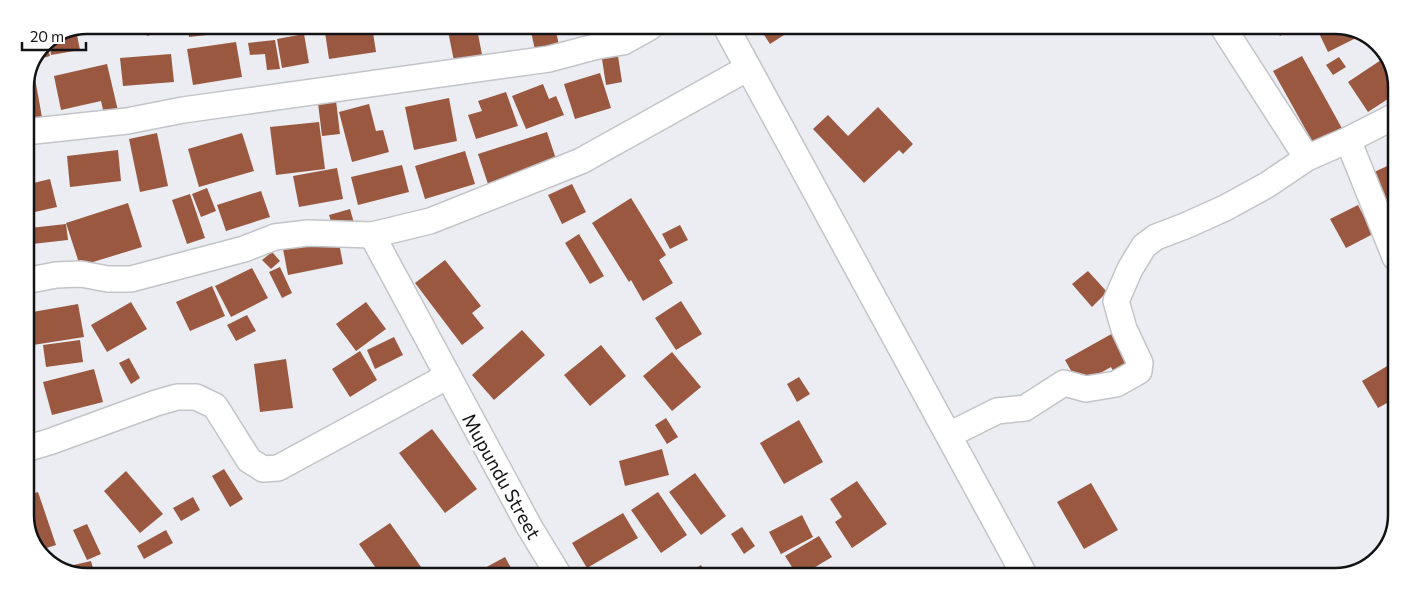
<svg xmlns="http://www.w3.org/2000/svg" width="1422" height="602" viewBox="0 0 1422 602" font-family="Commissioner,sans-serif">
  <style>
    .building { fill: #9a5840 }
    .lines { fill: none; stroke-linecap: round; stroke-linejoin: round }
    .minor-casing { stroke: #c2c4c8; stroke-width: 28 }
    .minor { stroke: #fff; stroke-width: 25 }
    .labels { text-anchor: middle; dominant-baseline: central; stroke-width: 5; stroke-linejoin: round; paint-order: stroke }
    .street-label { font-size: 19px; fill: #131315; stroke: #fff }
    .rim { fill: none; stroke: #131315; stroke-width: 2.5 }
  </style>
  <rect width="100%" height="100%" fill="#ebedf2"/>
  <!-- building -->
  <g class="building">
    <polygon points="144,25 170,25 171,29 147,36"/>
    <polygon points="188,25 224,25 225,33 189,37"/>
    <polygon points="324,26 372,26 376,52 329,59"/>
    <polygon points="447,26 513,27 478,34 483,60 455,66"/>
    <polygon points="530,27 555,27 559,45 535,50"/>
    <polygon points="593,27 612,27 614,34 591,41 587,29"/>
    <polygon points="759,27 795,28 770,44"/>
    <polygon points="1276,29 1291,29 1280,36"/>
    <polygon points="1317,29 1358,30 1364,34 1328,52"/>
    <polygon points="76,30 80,50 51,55 49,41"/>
    <polygon points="304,34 309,63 282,68 277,39"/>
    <polygon points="275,40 280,69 267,70 265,54 250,55 248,43"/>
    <polygon points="46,42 50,56 36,60 43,43"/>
    <polygon points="236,42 242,77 193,85 187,49"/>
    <polygon points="171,54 174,82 123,86 120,58"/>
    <polygon points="618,56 622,82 606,85 602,59"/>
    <polygon points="1302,56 1344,132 1316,148 1273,71"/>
    <polygon points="1387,56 1397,83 1397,93 1368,112 1348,82"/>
    <polygon points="1339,57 1346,67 1333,75 1326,65"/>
    <polygon points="107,64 119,115 105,118 101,101 61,110 54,76"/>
    <polygon points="33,67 43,123 25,126 25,83"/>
    <polygon points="600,73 611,108 575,119 564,84"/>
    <polygon points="543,84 549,99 556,96 564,115 526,129 512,96"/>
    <polygon points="506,92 518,126 476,139 468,115 482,111 478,101"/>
    <polygon points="449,98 457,141 414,150 405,107"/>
    <polygon points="336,101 340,134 322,136 318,103"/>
    <polygon points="369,104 376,131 383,130 389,152 352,162 339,112"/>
    <polygon points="878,107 913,144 903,154 899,150 864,183 813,129 828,115 848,136"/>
    <polygon points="319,122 325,169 276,175 270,127"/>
    <polygon points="547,132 557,162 488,184 478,154"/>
    <polygon points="157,133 168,186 140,192 129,139"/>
    <polygon points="242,133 254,171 199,187 188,149"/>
    <polygon points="118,150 121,181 70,187 67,156"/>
    <polygon points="465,151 475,184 425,199 415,166"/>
    <polygon points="1396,162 1395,222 1372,173"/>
    <polygon points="402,165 409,192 358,205 351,177"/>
    <polygon points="337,168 343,199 299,207 293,176"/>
    <polygon points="50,179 57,207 26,214 25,209 25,185"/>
    <polygon points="572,184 586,212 562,224 548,195"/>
    <polygon points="207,188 216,211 201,217 192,194"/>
    <polygon points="261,191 270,217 226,231 217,205"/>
    <polygon points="190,194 205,238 187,244 172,200"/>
    <polygon points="631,198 666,255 659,260 673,283 643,301 631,280 629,282 592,223"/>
    <polygon points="128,203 142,247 80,266 66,223"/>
    <polygon points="1358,205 1373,234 1346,248 1330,219"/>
    <polygon points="350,209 354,223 333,228 329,215"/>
    <polygon points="66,224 68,240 32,244 30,228"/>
    <polygon points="680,225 688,240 670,249 662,234"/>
    <polygon points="579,234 604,276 590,284 565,243"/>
    <polygon points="338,238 343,264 288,275 283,249"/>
    <polygon points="272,252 280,261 271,269 262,260"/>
    <polygon points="445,260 481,306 472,313 484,328 462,345 415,283"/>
    <polygon points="280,267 292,293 282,298 269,272"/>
    <polygon points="252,268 268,298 231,317 215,286"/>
    <polygon points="1088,271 1107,292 1092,307 1072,284"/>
    <polygon points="212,286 225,316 190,331 176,302"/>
    <polygon points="681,301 702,334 676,350 655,318"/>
    <polygon points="131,302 147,329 107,352 91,325"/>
    <polygon points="366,302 386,329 356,351 336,324"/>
    <polygon points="78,304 84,337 33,345 27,313"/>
    <polygon points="247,315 256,331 236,341 227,325"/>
    <polygon points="522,330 545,355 494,400 472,375"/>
    <polygon points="1115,332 1136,371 1118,380 1111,367 1079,385 1065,360"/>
    <polygon points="394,337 403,355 375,369 367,350"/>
    <polygon points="80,340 83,362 46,367 43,345"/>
    <polygon points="601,345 626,376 590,406 564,375"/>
    <polygon points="360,351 377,380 350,397 332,369"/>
    <polygon points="672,352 701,387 672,411 643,376"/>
    <polygon points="129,358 140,378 131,384 119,363"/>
    <polygon points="286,359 293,408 260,412 254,364"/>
    <polygon points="1394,362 1394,399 1378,408 1362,381"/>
    <polygon points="94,369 103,402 52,415 43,382"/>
    <polygon points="799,377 810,394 797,402 787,384"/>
    <polygon points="666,418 678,437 667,444 655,425"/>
    <polygon points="799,420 823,462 784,484 760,443"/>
    <polygon points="432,429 477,489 445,513 399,453"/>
    <polygon points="662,449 669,475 625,486 619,461"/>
    <polygon points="224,469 243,499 230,507 212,476"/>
    <polygon points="126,471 163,514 140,533 104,491"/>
    <polygon points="695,473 726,516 701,535 669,492"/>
    <polygon points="857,481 887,524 852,548 835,522 842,517 830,499"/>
    <polygon points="1091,483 1118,530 1084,549 1057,502"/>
    <polygon points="38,492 56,545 37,551 25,519 25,496"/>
    <polygon points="658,492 687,535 661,553 631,510"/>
    <polygon points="193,497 200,510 181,521 173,508"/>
    <polygon points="623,513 638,538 587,568 572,543"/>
    <polygon points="802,515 813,537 781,554 769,532"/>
    <polygon points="390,523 426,574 380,574 359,544"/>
    <polygon points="87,524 101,554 87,560 73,530"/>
    <polygon points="742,527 755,546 744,554 731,534"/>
    <polygon points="166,530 173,543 144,559 137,546"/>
    <polygon points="819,536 832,557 802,575 797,575 785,556"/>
    <polygon points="505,557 511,568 501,574 483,574 481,570"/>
    <polygon points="91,561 94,572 64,572 62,571 61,568"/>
    <polygon points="701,565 707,575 685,575"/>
  </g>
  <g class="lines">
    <defs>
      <g id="minor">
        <polyline points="726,27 1025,576"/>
        <polyline points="1224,29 1307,158"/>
        <polyline points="25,132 127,121 183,110 549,59 598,46 623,42 650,27"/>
        <polyline points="1348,140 1395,257"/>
        <polyline points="372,235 530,528 558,574"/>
        <polyline points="25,281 56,275 81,274 108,279 131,279 244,249 275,237 308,233 372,235 430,221 581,161 748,68"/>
        <polyline points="949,435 997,411 1025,408 1064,383 1086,389 1116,384 1139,371 1140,363 1124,329 1116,301 1130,269 1144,246 1156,237 1185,226 1225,208 1267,185 1307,158 1348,140 1397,115"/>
        <polyline points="25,449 49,442 156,403 177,397 196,397 215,406 249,460 263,469 278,468 448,376"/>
      </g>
    </defs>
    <!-- minor casing -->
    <use href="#minor" class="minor-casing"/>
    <!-- minor -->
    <use href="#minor" class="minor"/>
  </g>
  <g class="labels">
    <!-- street labels -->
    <g class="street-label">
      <text transform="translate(502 476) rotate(61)">Mupundu Street</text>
    </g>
  </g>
  <!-- crop -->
  <path d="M0 0H1422V602H0ZM87 34H1335A53 53 0 0 1 1388 87V515A53 53 0 0 1 1335 568H87A53 53 0 0 1 34 515V87A53 53 0 0 1 87 34Z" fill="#fff" fill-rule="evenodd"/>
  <path class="rim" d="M87 34H1335A53 53 0 0 1 1388 87V515A53 53 0 0 1 1335 568H87A53 53 0 0 1 34 515V87A53 53 0 0 1 87 34Z"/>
  <!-- scale -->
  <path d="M22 42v8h64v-8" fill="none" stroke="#131315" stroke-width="2.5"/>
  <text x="30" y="42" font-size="15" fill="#131315" stroke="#ffffff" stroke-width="4" paint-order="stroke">20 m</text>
</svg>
